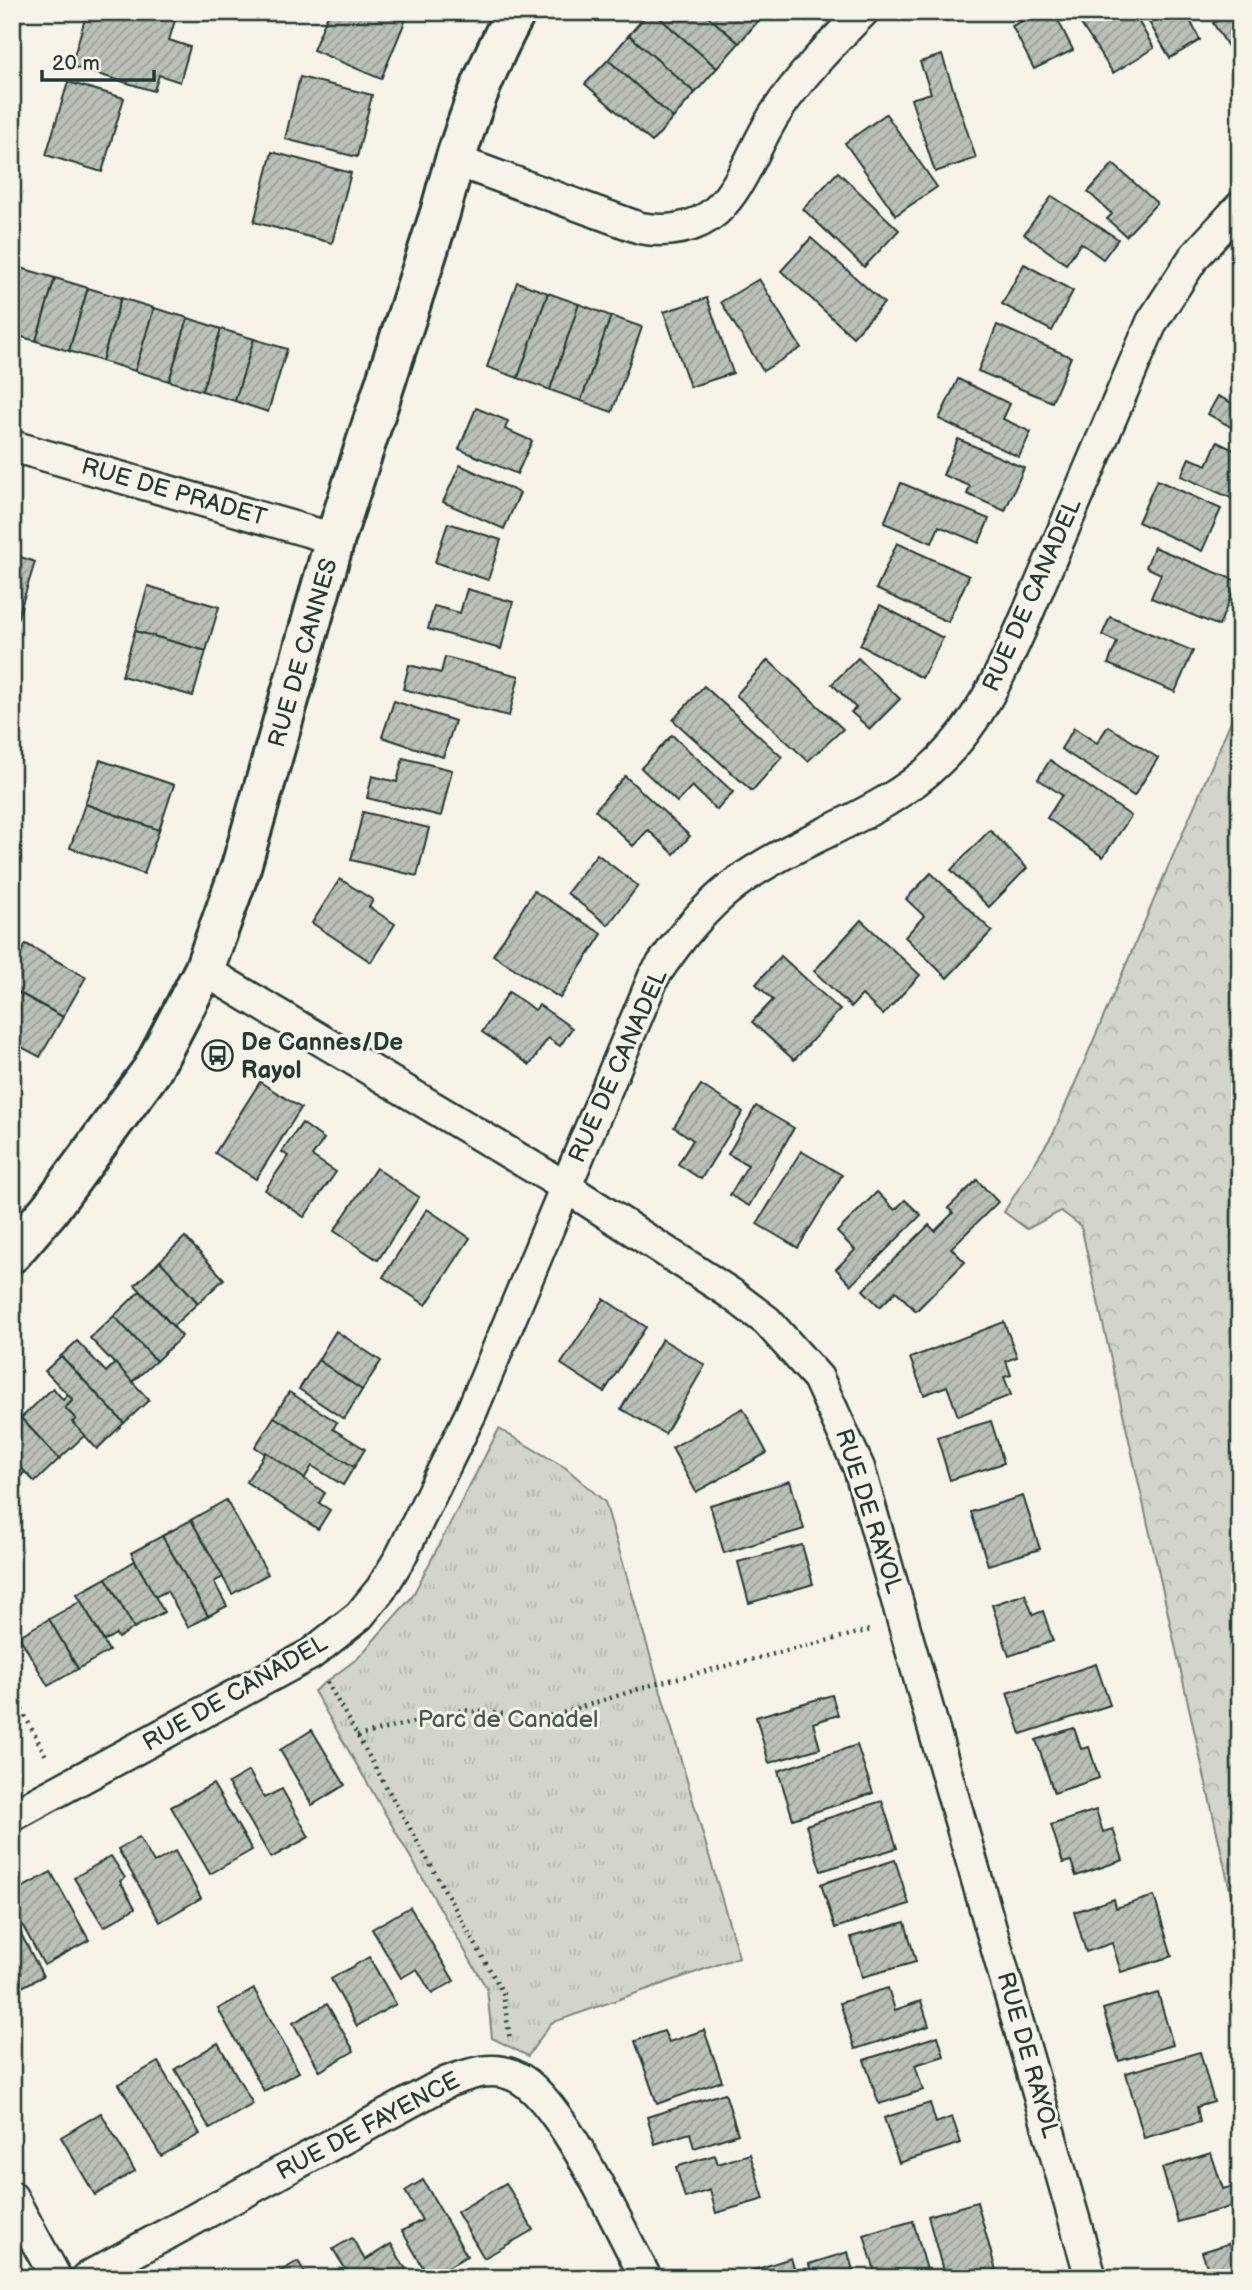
<svg xmlns="http://www.w3.org/2000/svg" width="1252" height="2290" viewBox="0 0 1252 2290" font-family="'Balsamiq Sans',sans-serif">
  <style>
    .forest { fill: url(#forest-crowns); stroke: #79897f; stroke-width: 2 }
    .park { fill: url(#park-tufts); stroke: #79897f; stroke-width: 2 }
    .building { fill: url(#building-hatch); stroke: #1f3d34; stroke-width: 2 }
    .lines { fill: none; stroke-linecap: round; stroke-linejoin: round }
    .street-casing { stroke: #1f3d34; stroke-width: 35 }
    .secondary-casing { stroke: #1f3d34; stroke-width: 44 }
    .path { stroke: #1f3d34; stroke-width: 4.5; stroke-dasharray: 2 5; stroke-linecap: butt }
    .street { stroke: #f7f3e8; stroke-width: 30 }
    .secondary { stroke: #f7f3e8; stroke-width: 38 }
    .labels { text-anchor: middle; dominant-baseline: central; stroke-width: 6; stroke-linejoin: round; paint-order: stroke }
    .street-label { font-size: 24px; fill: #1f3d34; stroke: #f7f3e8 }
    .poi-label { font-size: 24px; font-weight: bold; fill: #1f3d34; stroke: #f7f3e8; text-anchor: start }
    .park-label { font-size: 24px; fill: #435b52; stroke: #f7f3e8 }
  </style>
  <defs>
    <pattern id="forest-crowns" width="20" height="18" patternUnits="userSpaceOnUse" patternTransform="scale(1.75)"><rect width="20" height="18" fill="#d3d5ca"/><path d="M2 6a3 3 0 1 1 6 0M12 15a3 3 0 1 1 6 0" fill="none" stroke="#b5b8ae"/></pattern>
    <pattern id="park-tufts" width="24" height="20" patternUnits="userSpaceOnUse" patternTransform="scale(1.75)"><rect width="24" height="20" fill="#d3d5ca"/><path d="M3 7l-1-3M5 7V3M7 7l1-3M15 17l-1-3M17 17v-4M19 17l1-3" fill="none" stroke="#b5b8ae"/></pattern>
    <pattern id="building-hatch" width="6" height="6" patternUnits="userSpaceOnUse" patternTransform="scale(1.75)"><rect width="6" height="6" fill="#bbc1b6"/><path d="M-1 1l2-2M0 6l6-6M5 7l2-2" fill="none" stroke="#979e95"/></pattern>
  </defs>
  <rect width="100%" height="100%" fill="#f7f3e8"/>
  <filter id="ink" filterUnits="userSpaceOnUse"><feTurbulence type="fractalNoise" baseFrequency=".0143" numOctaves="2"/><feDisplacementMap in="SourceGraphic" scale="14" xChannelSelector="R" yChannelSelector="G"/><feConvolveMatrix kernelMatrix="1 2 1 2 8 2 1 2 1" color-interpolation-filters="sRGB"/></filter>
  <g filter="url(#ink)">
    <!-- forest -->
    <polygon class="forest" points="1240,700 1240,1935 1081,1226 1061,1211 1027,1229 1004,1212 1054,1132"/>
    <!-- park -->
    <polygon class="park" points="499,1429 566,1468 605,1502 739,1957 551,2023 528,2056 492,2038 487,1989 314,1691 358,1658 412,1597"/>
    <!-- building -->
    <g class="building">
      <polygon points="87,12 162,12 176,17 169,40 190,47 180,82 159,75 154,91 71,66"/>
      <polygon points="329,12 409,12 381,79 313,50"/>
      <polygon points="649,12 653,12 717,68 695,93 629,35"/>
      <polygon points="653,12 703,12 739,43 717,68"/>
      <polygon points="703,12 753,12 760,19 739,43"/>
      <polygon points="1040,12 1054,12 1073,50 1034,69 1012,26"/>
      <polygon points="1073,12 1103,12 1106,17 1114,12 1133,12 1154,48 1113,73"/>
      <polygon points="1143,12 1186,12 1200,40 1170,58"/>
      <polygon points="1229,12 1240,12 1240,65 1213,23"/>
      <polygon points="629,35 695,93 673,118 608,60"/>
      <polygon points="942,55 976,158 935,172 911,99 931,93 920,62"/>
      <polygon points="608,60 673,118 652,142 585,84"/>
      <polygon points="300,77 372,95 357,157 285,139"/>
      <polygon points="68,82 124,98 102,172 46,155"/>
      <polygon points="886,114 937,187 896,215 845,143"/>
      <polygon points="272,152 351,173 332,243 254,222"/>
      <polygon points="1113,164 1157,203 1126,236 1107,219 1112,214 1088,192"/>
      <polygon points="838,172 899,230 864,267 803,209"/>
      <polygon points="1052,196 1118,239 1103,259 1081,243 1066,264 1024,234"/>
      <polygon points="811,238 884,303 853,337 781,271"/>
      <polygon points="1024,264 1073,291 1052,331 1002,304"/>
      <polygon points="21,268 55,278 36,341 12,334 12,298"/>
      <polygon points="55,278 88,288 69,351 36,341"/>
      <polygon points="759,279 801,348 763,371 721,302"/>
      <polygon points="517,282 548,293 518,378 487,367"/>
      <polygon points="88,288 121,298 102,361 69,351"/>
      <polygon points="548,293 579,304 550,390 518,378"/>
      <polygon points="121,298 154,308 135,371 102,361"/>
      <polygon points="707,298 733,373 690,387 664,312"/>
      <polygon points="579,304 611,316 581,401 550,390"/>
      <polygon points="154,308 188,318 169,381 135,371"/>
      <polygon points="611,316 642,327 612,412 581,401"/>
      <polygon points="188,318 221,329 202,391 169,381"/>
      <polygon points="997,325 1071,357 1052,402 978,371"/>
      <polygon points="221,329 254,339 235,401 202,391"/>
      <polygon points="254,339 287,349 268,412 235,401"/>
      <polygon points="958,379 1010,404 1003,419 1031,432 1019,457 939,419"/>
      <polygon points="1218,396 1240,407 1240,432 1208,414"/>
      <polygon points="476,408 508,421 505,429 532,441 517,474 459,449"/>
      <polygon points="958,439 1024,468 1005,511 967,494 970,486 943,475"/>
      <polygon points="1217,442 1240,453 1240,502 1181,476 1189,458 1207,465"/>
      <polygon points="460,465 520,493 504,529 443,502"/>
      <polygon points="1157,480 1221,509 1202,551 1138,522"/>
      <polygon points="901,483 989,519 979,543 939,526 932,543 884,523"/>
      <polygon points="448,523 501,540 488,580 435,562"/>
      <polygon points="897,543 969,576 948,622 876,589"/>
      <polygon points="1154,547 1237,581 1219,626 1151,598 1161,574 1146,567"/>
      <polygon points="12,554 35,562 13,633 12,633"/>
      <polygon points="148,586 219,607 206,651 135,631"/>
      <polygon points="467,589 513,602 501,649 428,629 434,606 460,613"/>
      <polygon points="880,605 943,638 922,678 860,645"/>
      <polygon points="1110,617 1193,651 1175,692 1108,664 1117,642 1102,635"/>
      <polygon points="135,631 206,651 193,696 122,676"/>
      <polygon points="445,657 519,676 509,716 403,689 409,665 441,673"/>
      <polygon points="858,658 900,699 870,729 851,712 856,708 832,684"/>
      <polygon points="768,660 843,729 808,761 736,695"/>
      <polygon points="704,686 782,757 752,791 673,720"/>
      <polygon points="394,701 455,721 443,757 382,737"/>
      <polygon points="1108,726 1158,758 1134,796 1061,749 1074,728 1097,743"/>
      <polygon points="672,735 733,792 717,810 692,786 677,802 641,768"/>
      <polygon points="403,758 452,770 441,816 367,798 372,776 397,782"/>
      <polygon points="100,760 174,785 159,830 85,804"/>
      <polygon points="1050,760 1131,816 1103,857 1047,818 1062,795 1038,779"/>
      <polygon points="625,776 690,836 674,854 648,830 633,846 595,810"/>
      <polygon points="85,804 159,830 144,874 70,848"/>
      <polygon points="363,812 429,828 417,876 351,860"/>
      <polygon points="990,830 1027,868 989,907 951,870"/>
      <polygon points="597,854 638,886 608,925 567,893"/>
      <polygon points="931,873 992,931 947,978 905,937 924,916 906,899"/>
      <polygon points="340,879 373,900 369,907 395,924 371,962 312,923"/>
      <polygon points="534,891 602,934 560,998 493,955"/>
      <polygon points="861,920 920,975 883,1015 862,995 851,1007 814,971"/>
      <polygon points="26,944 86,977 63,1017 12,989 12,969"/>
      <polygon points="781,956 840,1010 794,1060 752,1022 773,1000 756,984"/>
      <polygon points="12,989 63,1017 40,1057 12,1042"/>
      <polygon points="509,992 535,1010 539,1005 572,1028 560,1046 548,1038 530,1065 482,1032"/>
      <polygon points="260,1082 301,1108 256,1179 215,1153"/>
      <polygon points="701,1085 743,1112 701,1179 678,1164 693,1140 674,1127"/>
      <polygon points="756,1106 794,1128 749,1206 730,1195 748,1165 728,1154"/>
      <polygon points="302,1123 324,1139 312,1156 336,1172 304,1217 265,1190 288,1156 282,1152"/>
      <polygon points="801,1151 842,1175 798,1248 757,1224"/>
      <polygon points="376,1168 419,1197 378,1260 334,1231"/>
      <polygon points="977,1180 998,1202 951,1248 965,1262 916,1311 896,1291 880,1307 863,1290 929,1225 935,1231 953,1213 948,1208"/>
      <polygon points="877,1192 895,1210 905,1200 921,1215 851,1285 836,1269 855,1250 837,1232"/>
      <polygon points="427,1209 470,1238 426,1305 383,1277"/>
      <polygon points="185,1237 224,1279 198,1303 160,1261"/>
      <polygon points="160,1261 198,1303 173,1326 135,1285"/>
      <polygon points="140,1291 182,1336 156,1361 114,1316"/>
      <polygon points="604,1299 646,1327 604,1392 561,1364"/>
      <polygon points="114,1316 156,1361 132,1382 90,1338"/>
      <polygon points="1004,1322 1017,1357 1006,1361 1011,1375 1004,1377 1011,1395 958,1416 947,1386 924,1395 910,1358"/>
      <polygon points="336,1331 381,1361 362,1390 318,1360"/>
      <polygon points="662,1339 705,1365 665,1434 621,1409"/>
      <polygon points="77,1341 106,1372 115,1363 149,1400 124,1423 61,1356"/>
      <polygon points="61,1356 124,1423 97,1449 72,1422 76,1419 65,1408 73,1400 45,1371"/>
      <polygon points="318,1360 362,1390 344,1419 299,1389"/>
      <polygon points="53,1388 63,1400 68,1395 73,1400 65,1408 76,1419 72,1422 85,1435 59,1459 21,1418"/>
      <polygon points="289,1392 337,1422 333,1429 365,1449 354,1467 274,1417"/>
      <polygon points="743,1408 767,1453 696,1492 672,1448"/>
      <polygon points="274,1417 354,1467 343,1485 312,1466 304,1479 255,1447"/>
      <polygon points="21,1418 59,1459 35,1482 12,1459 12,1427"/>
      <polygon points="991,1421 1004,1463 950,1480 937,1437"/>
      <polygon points="266,1452 325,1493 319,1503 330,1510 318,1529 246,1482"/>
      <polygon points="12,1459 25,1472 12,1484"/>
      <polygon points="790,1481 804,1529 724,1553 710,1505"/>
      <polygon points="1023,1496 1040,1549 988,1565 971,1512"/>
      <polygon points="226,1500 268,1574 232,1594 191,1520"/>
      <polygon points="191,1520 223,1577 214,1582 227,1606 208,1616 162,1536"/>
      <polygon points="162,1536 208,1616 188,1627 167,1591 155,1597 131,1553"/>
      <polygon points="802,1545 813,1584 749,1603 738,1562"/>
      <polygon points="135,1561 164,1612 134,1628 106,1578"/>
      <polygon points="106,1578 134,1628 118,1638 116,1634 104,1641 77,1594"/>
      <polygon points="1025,1594 1033,1615 1043,1611 1053,1641 1009,1656 992,1605"/>
      <polygon points="81,1601 109,1651 78,1669 49,1619"/>
      <polygon points="49,1619 78,1669 48,1686 19,1636"/>
      <polygon points="1096,1664 1110,1705 1021,1734 1007,1693"/>
      <polygon points="832,1695 838,1715 813,1723 820,1748 769,1763 756,1717"/>
      <polygon points="1074,1728 1081,1749 1089,1747 1099,1778 1054,1793 1036,1740"/>
      <polygon points="312,1730 345,1785 312,1805 280,1750"/>
      <polygon points="857,1745 873,1793 793,1819 778,1771"/>
      <polygon points="249,1771 264,1798 282,1789 309,1837 271,1858 228,1783"/>
      <polygon points="213,1784 252,1850 210,1874 171,1807"/>
      <polygon points="882,1801 897,1848 821,1871 806,1825"/>
      <polygon points="1096,1810 1103,1832 1113,1829 1123,1860 1076,1876 1071,1861 1063,1863 1051,1825"/>
      <polygon points="139,1837 154,1863 175,1851 201,1898 160,1922 118,1849"/>
      <polygon points="111,1856 125,1878 120,1881 135,1908 104,1927 74,1878"/>
      <polygon points="895,1860 909,1904 835,1928 821,1884"/>
      <polygon points="51,1872 89,1940 44,1965 12,1906 12,1893"/>
      <polygon points="1154,1896 1172,1956 1121,1972 1112,1943 1086,1952 1074,1912 1114,1899 1116,1908"/>
      <polygon points="410,1907 454,1981 432,1994 417,1969 401,1978 372,1929"/>
      <polygon points="905,1922 916,1962 862,1977 851,1937"/>
      <polygon points="19,1930 43,1976 12,1992 12,1934"/>
      <polygon points="369,1957 396,2004 357,2026 331,1979"/>
      <polygon points="888,1988 895,2010 921,2001 929,2026 855,2049 840,2003"/>
      <polygon points="254,1989 299,2072 264,2091 218,2009"/>
      <polygon points="1158,1993 1173,2045 1119,2061 1103,2009"/>
      <polygon points="327,2004 354,2051 320,2071 293,2023"/>
      <polygon points="704,2030 722,2081 657,2104 635,2041 664,2031 669,2042"/>
      <polygon points="938,2036 944,2056 915,2065 923,2090 879,2104 864,2060"/>
      <polygon points="218,2043 253,2104 210,2129 175,2069"/>
      <polygon points="1200,2052 1214,2102 1197,2107 1200,2122 1144,2138 1126,2073"/>
      <polygon points="158,2062 200,2134 161,2156 119,2084"/>
      <polygon points="725,2093 738,2134 694,2148 690,2133 655,2144 647,2117"/>
      <polygon points="930,2103 936,2123 952,2117 961,2143 899,2163 884,2118"/>
      <polygon points="101,2113 135,2171 95,2195 61,2137"/>
      <polygon points="1211,2153 1223,2189 1240,2184 1240,2204 1178,2222 1162,2168"/>
      <polygon points="750,2154 764,2199 716,2213 710,2190 685,2198 676,2167 715,2155 718,2164"/>
      <polygon points="423,2180 467,2256 429,2278 402,2231 422,2220 405,2191"/>
      <polygon points="506,2183 533,2230 484,2258 457,2212"/>
      <polygon points="977,2202 998,2278 945,2278 928,2216"/>
      <polygon points="913,2221 929,2277 877,2278 864,2235"/>
      <polygon points="352,2238 365,2260 391,2244 411,2278 351,2278 333,2249"/>
      <polygon points="1240,2240 1240,2278 1211,2278 1202,2252"/>
      <polygon points="848,2252 855,2278 812,2278 809,2264"/>
      <polygon points="791,2258 797,2278 746,2278 745,2273"/>
      <polygon points="298,2261 308,2278 276,2278 274,2275"/>
    </g>
    <g class="lines">
      <defs>
        <g id="street">
          <path d="M454 160 640 228C665 233 696 229 716 211 743 186 755 145 775 114 800 76 831 44 863 12"/>
          <polyline points="12,446 335,539"/>
          <polyline points="204,970 566,1187 730,1293 767,1321 818,1378 859,1468 1091,2278"/>
          <path d="M12 1816 311 1654 359 1616 381 1589 401 1556 471 1413 654 976C677 942 702 909 735 884 799 836 882 818 940 760 977 724 1000 676 1021 629L1152 322 1194 257 1240 207"/>
          <polyline points="12,2197 56,2278"/>
          <path d="M86 2278 447 2082C469 2074 492 2065 515 2076 561 2096 620 2230 646 2278"/>
        </g>
        <path id="secondary" d="M12 1253 49 1210 152 1070 204 970 241 867 335 539 440 213C458 144 481 75 516 12"/>
      </defs>
      <!-- street casing -->
      <use href="#street" class="street-casing"/>
      <!-- secondary casing -->
      <use href="#secondary" class="secondary-casing"/>
      <!-- path -->
      <g class="path">
        <polyline points="327,1682 503,1993 510,2040"/>
        <polyline points="12,1691 47,1758"/>
        <polyline points="357,1736 462,1710 535,1717 556,1715 658,1683 870,1630"/>
      </g>
      <!-- street -->
      <use href="#street" class="street"/>
      <!-- secondary -->
      <use href="#secondary" class="secondary"/>
    </g>
  </g>
  <!-- icons -->
  <defs>
    <symbol id="bus-ring" viewBox="-11 -11 22 22"><circle r="9.5" fill="#f7f3e8" stroke="#1f3d34" stroke-width="1.5"/><path d="M-5-6H5V4H4V6H2V4H-2V6H-4V4H-5ZM-3.5-4V0h7V-4ZM-3.5 1.2v1.5H-2V1.2ZM2 1.2v1.5H3.5V1.2Z" fill="#1f3d34"/></symbol>
  </defs>
  <g fill-rule="evenodd">
    <use href="#bus-ring" x="200" y="1038" width="35" height="35"/>
  </g>
  <g class="labels">
    <!-- street labels -->
    <g class="street-label">
      <text transform="translate(174 492) rotate(16)">RUE DE PRADET</text>
      <text transform="translate(1032 595) rotate(-66)">RUE DE CANADEL</text>
      <text transform="translate(303 653) rotate(-74)">RUE DE CANNES</text>
      <text transform="translate(618 1066) rotate(-66)">RUE DE CANADEL</text>
      <text transform="translate(869 1511) rotate(72)">RUE DE RAYOL</text>
      <text transform="translate(235 1693) rotate(-30)">RUE DE CANADEL</text>
      <text transform="translate(1028 2055) rotate(74)">RUE DE RAYOL</text>
      <text transform="translate(368 2126) rotate(-28)">RUE DE FAYENCE</text>
    </g>
    <!-- poi labels -->
    <g class="poi-label">
      <text x="241" y="1042">De Cannes/De<tspan x="241" dy="28">Rayol</tspan></text>
    </g>
    <!-- park labels -->
    <g class="park-label">
      <text x="508" y="1719">Parc de Canadel</text>
    </g>
  </g>
  <!-- margin -->
  <rect width="1252" height="2290" fill="none" stroke="#f7f3e8" stroke-width="42"/>
  <rect x="21" y="21" width="1210" height="2248" fill="none" stroke="#1f3d34" stroke-width="2.5" filter="url(#ink)"/>
  <!-- scale -->
  <path d="M42 70v10h112v-10" fill="none" stroke="#1f3d34" stroke-width="3.5"/>
  <text x="52" y="70" font-size="21" fill="#1f3d34" stroke="#f7f3e8" stroke-width="5" paint-order="stroke">20 m</text>
</svg>
